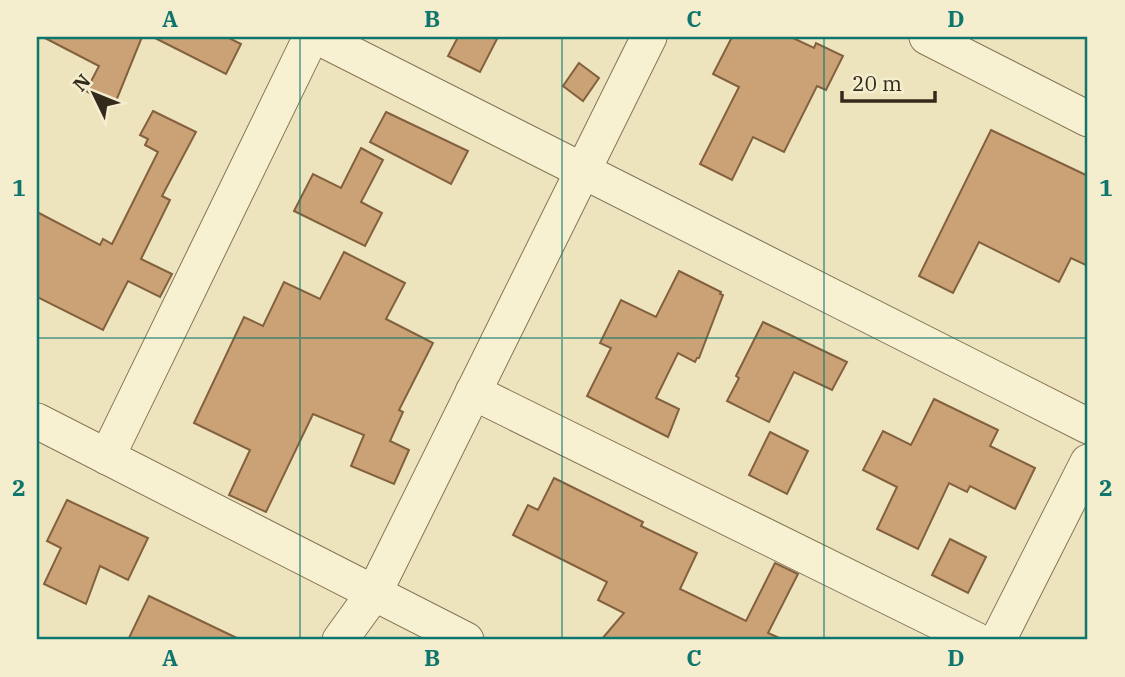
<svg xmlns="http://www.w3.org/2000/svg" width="1125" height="677" viewBox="0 0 1125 677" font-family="'IBM Plex Serif',serif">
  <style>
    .building { fill: #caa275; stroke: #83613e; stroke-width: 2 }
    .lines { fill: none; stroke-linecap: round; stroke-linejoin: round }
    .minor-casing { stroke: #857557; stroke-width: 37 }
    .minor { stroke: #f8f1d1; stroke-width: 35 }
    .grid { fill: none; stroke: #0f766e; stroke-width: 2; stroke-opacity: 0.55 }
    .neatline { fill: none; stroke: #0f766e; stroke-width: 2.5 }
    .grid-label { font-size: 23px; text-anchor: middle; font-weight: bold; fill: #0f766e }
  </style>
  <rect width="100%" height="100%" fill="#ede4be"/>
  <!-- building -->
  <g class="building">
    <polygon points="43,37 142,37 114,106 86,91 99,66"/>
    <polygon points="153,37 227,37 241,44 226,74"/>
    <polygon points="458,37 498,37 480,72 448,56"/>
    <polygon points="732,37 791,37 814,48 816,43 843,56 826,90 817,86 784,152 753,137 732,180 700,164 739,87 713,74"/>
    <polygon points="579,63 599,78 583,101 563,86"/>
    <polygon points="153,111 196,132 162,196 170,200 141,259 172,274 160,297 128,281 103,330 37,297 37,212 100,245 103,239 112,244 158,152 145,145 148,139 140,135"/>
    <polygon points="386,112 468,151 451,184 370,142"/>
    <polygon points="991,130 1088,176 1088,266 1071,258 1059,282 979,242 953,293 919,276"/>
    <polygon points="361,148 383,160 361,202 382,213 365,246 294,211 313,174 341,188"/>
    <polygon points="344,252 405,283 386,319 433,343 399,410 403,412 390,441 409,450 394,484 351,466 364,435 313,414 266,512 229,495 250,450 194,423 244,317 263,326 284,282 320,299"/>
    <polygon points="679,271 721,292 720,294 723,295 699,358 697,358 695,362 678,353 656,398 679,409 668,437 587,396 611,348 600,343 621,300 656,317"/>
    <polygon points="763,322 847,362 832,390 794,372 769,422 727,401 739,378 736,376"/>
    <polygon points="934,399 998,430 990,446 1035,468 1015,509 970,486 967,492 949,483 918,549 877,529 897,487 863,470 883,431 911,445"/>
    <polygon points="770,432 808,451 787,494 749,475"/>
    <polygon points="554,478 643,522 641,526 697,553 680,589 746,621 775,563 798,574 768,633 784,640 601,640 624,613 598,600 607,582 513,535 528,505 538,510"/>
    <polygon points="67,500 148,538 128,580 100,566 86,604 44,584 61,548 47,541"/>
    <polygon points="950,539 986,557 968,593 932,575"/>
    <polygon points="149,596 241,640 128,640"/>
  </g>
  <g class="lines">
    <defs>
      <g id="minor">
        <polyline points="318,37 1088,426"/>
        <polyline points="927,37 1088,119"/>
        <polyline points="473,392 976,640"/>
        <polyline points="37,421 466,640"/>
        <polyline points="107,457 311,37"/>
        <polyline points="340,640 374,593 649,37"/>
        <polyline points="998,640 1088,462"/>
      </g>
    </defs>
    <!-- minor casing -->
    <use href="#minor" class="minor-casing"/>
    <!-- minor -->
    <use href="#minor" class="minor"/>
  </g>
  <!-- grid -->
  <path class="grid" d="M300 37V640M562 37V640M824 37V640M37 338H1088"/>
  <!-- border -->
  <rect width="1125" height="677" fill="none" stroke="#f4edce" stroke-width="77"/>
  <!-- north arrow -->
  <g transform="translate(94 94) rotate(313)" stroke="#f4edce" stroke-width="5" paint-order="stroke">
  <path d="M0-5L12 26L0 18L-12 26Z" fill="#342a1c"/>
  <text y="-10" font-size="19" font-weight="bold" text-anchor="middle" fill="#342a1c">N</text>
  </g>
  <!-- scale -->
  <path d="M842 91v10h93v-10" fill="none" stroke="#342a1c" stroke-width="3.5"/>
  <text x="852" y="91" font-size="21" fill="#342a1c" stroke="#f4edce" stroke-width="5" paint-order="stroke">20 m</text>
  <rect x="38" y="38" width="1048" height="600" class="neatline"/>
  <g class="grid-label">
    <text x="170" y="27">A</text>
    <text x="432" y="27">B</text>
    <text x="694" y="27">C</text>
    <text x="956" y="27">D</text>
    <text x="19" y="196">1</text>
    <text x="1106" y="196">1</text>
    <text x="19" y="496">2</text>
    <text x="1106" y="496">2</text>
    <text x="170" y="666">A</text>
    <text x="432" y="666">B</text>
    <text x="694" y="666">C</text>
    <text x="956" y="666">D</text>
  </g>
</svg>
